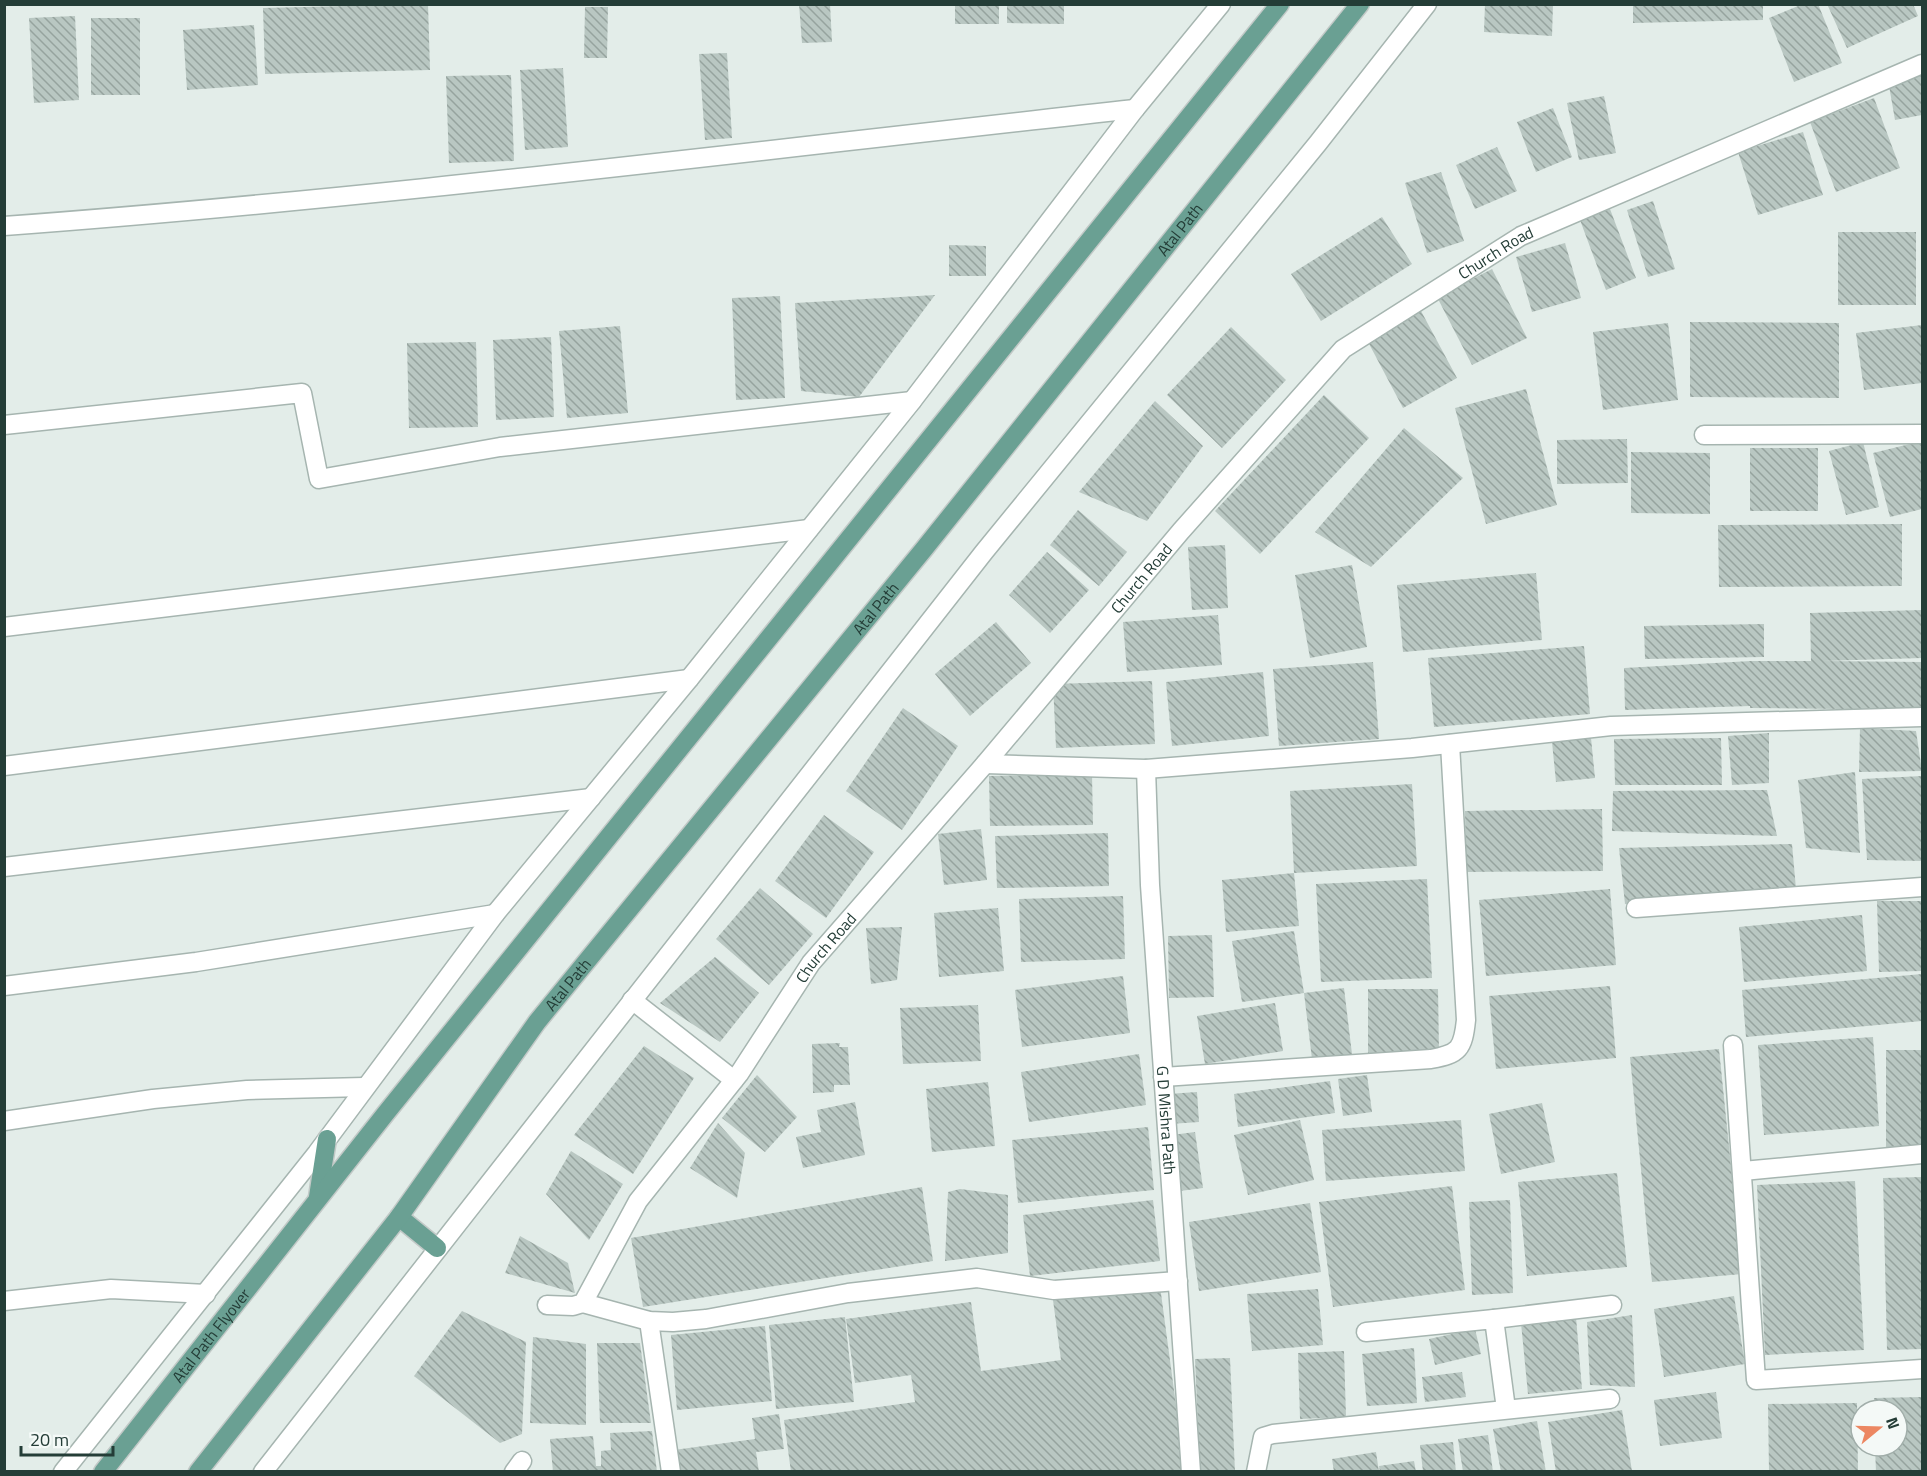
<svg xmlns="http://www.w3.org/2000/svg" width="1927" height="1476" viewBox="0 0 1927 1476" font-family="'Titillium Web',sans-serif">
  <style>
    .building { fill: url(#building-back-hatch) }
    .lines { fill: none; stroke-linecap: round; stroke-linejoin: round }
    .minor-casing { stroke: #a6b5b0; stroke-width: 21 }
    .tertiary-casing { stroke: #a6b5b0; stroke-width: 21 }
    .primary-casing { stroke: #c2c9c7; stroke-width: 21 }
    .minor { stroke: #fff; stroke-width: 18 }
    .tertiary { stroke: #fff; stroke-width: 18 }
    .primary { stroke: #6aa093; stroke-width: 18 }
    .labels { text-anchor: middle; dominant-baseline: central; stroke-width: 5; stroke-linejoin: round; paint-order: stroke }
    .street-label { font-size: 16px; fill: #243d37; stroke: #f4f9f7 }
  </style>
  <defs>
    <pattern id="building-back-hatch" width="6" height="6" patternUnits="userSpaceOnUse" patternTransform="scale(1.5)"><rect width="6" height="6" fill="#b9c7c2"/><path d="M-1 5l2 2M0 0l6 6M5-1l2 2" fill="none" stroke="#96a39e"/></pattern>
  </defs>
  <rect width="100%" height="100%" fill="#e3ede9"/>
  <!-- building -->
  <g class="building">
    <polygon points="428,4 430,70 265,74 263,8"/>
    <polygon points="799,4 830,4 832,42 802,43"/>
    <rect x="955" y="4" width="44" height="20"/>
    <polygon points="1007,4 1064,4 1064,24 1007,23"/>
    <polygon points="1485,4 1553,4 1552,36 1484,32"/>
    <polygon points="1633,4 1763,4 1763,20 1633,23"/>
    <polygon points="1803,4 1818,4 1842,63 1794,82 1769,18"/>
    <polygon points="1827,4 1913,4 1918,16 1847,48"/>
    <polygon points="585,7 608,7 607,58 584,58"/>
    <polygon points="75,16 79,100 34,103 29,18"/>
    <rect x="91" y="18" width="49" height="77"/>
    <polygon points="254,25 258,85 187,90 183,30"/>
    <polygon points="727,53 732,138 705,140 699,54"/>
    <polygon points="563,68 568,147 525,150 520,70"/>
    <polygon points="1922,74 1922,115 1895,120 1888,80"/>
    <polygon points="511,75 514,161 449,163 446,76"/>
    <polygon points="1604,96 1616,153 1579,160 1567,103"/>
    <polygon points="1874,98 1900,168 1836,192 1810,122"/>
    <polygon points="1553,108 1572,157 1536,172 1517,122"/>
    <polygon points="1803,132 1823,195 1758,215 1738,152"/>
    <polygon points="1497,147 1517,191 1475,209 1456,165"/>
    <polygon points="1441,172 1464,241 1427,253 1405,183"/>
    <polygon points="1653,201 1675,269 1648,277 1627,210"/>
    <polygon points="1610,209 1636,278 1606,290 1580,220"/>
    <polygon points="1382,217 1412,264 1321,321 1291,274"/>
    <rect x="1838" y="232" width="78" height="73"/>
    <polygon points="1565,243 1581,298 1532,312 1516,257"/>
    <polygon points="949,245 986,246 986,276 949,276"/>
    <polygon points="1492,269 1527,338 1472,365 1437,297"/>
    <polygon points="935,295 859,397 801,391 795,303"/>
    <polygon points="780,296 785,398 736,400 732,298"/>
    <polygon points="1421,311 1457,378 1403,408 1367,340"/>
    <polygon points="1690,322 1839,323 1839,398 1690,397"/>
    <polygon points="1668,323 1678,400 1603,410 1593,332"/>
    <polygon points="1922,325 1922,383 1864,390 1856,333"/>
    <polygon points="620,326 628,413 567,418 559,331"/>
    <polygon points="1231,327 1286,380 1222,448 1167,395"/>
    <polygon points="551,337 554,417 496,420 493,340"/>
    <polygon points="476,342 478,427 409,428 407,343"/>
    <polygon points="1526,389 1557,505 1486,524 1455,408"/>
    <polygon points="1324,395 1369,438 1260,554 1215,511"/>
    <polygon points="1155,401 1203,446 1147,521 1079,492"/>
    <polygon points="1404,428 1463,478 1371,567 1315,532"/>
    <polygon points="1627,439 1628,483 1557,484 1557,440"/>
    <polygon points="1922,441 1922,509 1890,517 1873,453"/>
    <polygon points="1863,442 1879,507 1846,515 1829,451"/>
    <rect x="1750" y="448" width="68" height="63"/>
    <polygon points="1631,452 1710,453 1710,514 1631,513"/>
    <polygon points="1078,510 1127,552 1099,586 1050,545"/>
    <polygon points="1902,524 1902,586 1719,587 1718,525"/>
    <polygon points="1225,545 1228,608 1192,610 1188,547"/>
    <polygon points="1047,552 1089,590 1050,633 1009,595"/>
    <polygon points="1352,565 1367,647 1310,658 1295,575"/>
    <polygon points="1536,573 1542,640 1403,652 1397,585"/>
    <polygon points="1922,610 1922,658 1823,661 1922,662 1922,710 1750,708 1750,706 1625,710 1624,668 1751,661 1811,661 1810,613"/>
    <polygon points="1218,615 1222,665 1127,672 1123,622"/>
    <polygon points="996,622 1031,663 970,716 935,674"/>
    <polygon points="1764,624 1764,657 1645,659 1644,626"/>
    <polygon points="1584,646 1590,714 1434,727 1428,658"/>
    <polygon points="1373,662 1379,739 1279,746 1273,669"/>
    <polygon points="1263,672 1269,736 1172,746 1166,682"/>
    <polygon points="1152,681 1155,744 1056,748 1053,684"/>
    <polygon points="903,708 958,746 902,830 846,791"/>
    <polygon points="1860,728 1916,731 1922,771 1859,772"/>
    <polygon points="1769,733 1769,783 1732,785 1728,736"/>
    <polygon points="1591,738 1595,778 1556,782 1552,742"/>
    <polygon points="1721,738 1722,785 1615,785 1614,739"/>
    <polygon points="1855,772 1860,853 1806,848 1798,780"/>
    <polygon points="1092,774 1093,825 990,826 989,776"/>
    <polygon points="1922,776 1922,861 1867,860 1862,779"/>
    <polygon points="1412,784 1417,866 1294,873 1290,791"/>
    <polygon points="1767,790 1777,836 1612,831 1613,791"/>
    <polygon points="1602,809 1603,871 1466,872 1465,811"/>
    <polygon points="824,815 874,852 826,918 775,881"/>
    <polygon points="981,829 987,880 944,885 938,834"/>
    <polygon points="1108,833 1109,886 997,888 995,836"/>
    <polygon points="1792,844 1796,889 1625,904 1619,848"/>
    <polygon points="1294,873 1299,926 1226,932 1222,880"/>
    <polygon points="1427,879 1432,978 1321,982 1316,884"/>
    <polygon points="760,888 813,934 769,985 716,939"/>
    <polygon points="1610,889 1616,965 1486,976 1479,900"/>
    <polygon points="1123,896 1125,959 1021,962 1019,899"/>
    <polygon points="1877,901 1922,901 1922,971 1879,972"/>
    <polygon points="998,908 1004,971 939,977 934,913"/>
    <polygon points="1862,915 1867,971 1744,982 1739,927"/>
    <polygon points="902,927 897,980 871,984 866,928"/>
    <polygon points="1294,931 1304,993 1344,988 1352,1054 1312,1059 1304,993 1242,1002 1232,941"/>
    <polygon points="1212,935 1214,997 1169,998 1168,936"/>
    <polygon points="715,957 759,993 720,1042 660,1003"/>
    <polygon points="1922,974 1922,1021 1746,1037 1742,990"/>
    <polygon points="1123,976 1130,1033 1022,1047 1015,990"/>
    <polygon points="1610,986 1616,1058 1496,1069 1489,996"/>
    <polygon points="1368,989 1438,989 1439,1053 1368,1053"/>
    <polygon points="1275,1003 1283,1051 1205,1064 1197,1016"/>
    <polygon points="978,1005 981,1061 903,1064 900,1008"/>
    <polygon points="1873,1037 1879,1126 1764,1135 1758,1045"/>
    <polygon points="840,1043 839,1047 848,1047 850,1085 834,1085 834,1092 813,1093 812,1044"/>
    <polygon points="644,1046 694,1078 633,1174 574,1135"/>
    <polygon points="1719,1049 1742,1274 1652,1282 1630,1057"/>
    <rect x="1886" y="1050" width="36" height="97"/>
    <polygon points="1139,1054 1146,1105 1029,1122 1021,1072"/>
    <polygon points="757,1075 797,1117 765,1152 722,1118"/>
    <polygon points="1367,1075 1372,1112 1343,1116 1338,1079"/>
    <polygon points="1330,1081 1335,1113 1238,1127 1234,1094"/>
    <polygon points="988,1082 995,1146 932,1152 926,1089"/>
    <polygon points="1197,1092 1199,1122 1170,1124 1168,1094"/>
    <polygon points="855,1102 865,1155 803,1168 796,1137 821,1132 817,1110"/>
    <polygon points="1542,1103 1555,1162 1501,1174 1489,1114"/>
    <polygon points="1300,1120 1314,1180 1248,1195 1234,1135"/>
    <polygon points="1461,1120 1465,1171 1326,1181 1322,1130"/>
    <polygon points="718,1123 745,1153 737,1198 690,1168"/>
    <polygon points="1148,1127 1154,1190 1018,1203 1012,1140"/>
    <polygon points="1195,1132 1203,1188 1180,1191 1172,1135"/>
    <polygon points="571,1151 623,1184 589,1240 546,1194"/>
    <polygon points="1617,1173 1627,1267 1527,1276 1518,1182"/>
    <polygon points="1922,1177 1922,1349 1887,1350 1883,1178"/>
    <polygon points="1855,1181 1864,1350 1765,1355 1757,1185"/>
    <polygon points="1452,1186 1465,1290 1333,1307 1319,1202"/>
    <polygon points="922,1187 933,1261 643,1307 631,1238"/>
    <polygon points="960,1189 1008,1195 1008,1253 945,1261 948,1192"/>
    <polygon points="1153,1200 1160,1261 1030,1276 1023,1215"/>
    <polygon points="1510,1200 1513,1293 1472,1295 1469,1202"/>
    <polygon points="1310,1203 1321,1272 1199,1291 1189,1222"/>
    <polygon points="520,1236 568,1263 575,1293 505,1273"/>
    <polygon points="1160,1286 1185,1472 791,1472 784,1420 915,1402 911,1375 855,1383 846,1319 971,1302 981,1371 1061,1360 1053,1300"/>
    <polygon points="1318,1289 1323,1345 1252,1351 1247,1294"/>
    <polygon points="1734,1296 1745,1364 1664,1377 1654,1309"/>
    <polygon points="462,1311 526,1342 522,1434 500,1443 414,1376"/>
    <polygon points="1632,1315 1635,1387 1590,1385 1587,1322"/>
    <polygon points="845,1317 854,1402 776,1409 769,1325"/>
    <polygon points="1576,1317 1582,1389 1528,1394 1521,1323"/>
    <polygon points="765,1326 772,1401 677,1410 671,1335"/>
    <polygon points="1475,1329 1481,1354 1435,1365 1429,1339"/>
    <polygon points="533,1337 586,1344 586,1425 530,1423"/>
    <polygon points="597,1343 640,1343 651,1423 600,1423"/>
    <polygon points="1414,1348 1417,1403 1367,1406 1362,1354"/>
    <polygon points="1344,1351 1346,1417 1300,1419 1298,1353"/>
    <polygon points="1230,1358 1235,1472 1200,1472 1195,1359"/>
    <polygon points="1462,1372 1466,1397 1425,1402 1422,1377"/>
    <polygon points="1716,1392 1722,1438 1660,1446 1654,1400"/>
    <polygon points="1922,1397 1922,1472 1876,1472 1875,1446 1897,1446 1897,1410 1874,1410 1874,1398"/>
    <polygon points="1857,1403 1858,1472 1769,1472 1768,1404"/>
    <polygon points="1622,1410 1632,1471 1556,1472 1548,1422"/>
    <polygon points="779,1414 784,1449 756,1452 759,1472 677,1472 674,1450 755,1439 752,1418"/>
    <polygon points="1537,1421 1546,1472 1501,1472 1493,1429"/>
    <polygon points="652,1431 657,1472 553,1472 550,1439 593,1436 596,1466 601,1466 601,1451 611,1450 610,1433"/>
    <polygon points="1488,1435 1493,1472 1463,1472 1458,1439"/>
    <polygon points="1453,1442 1456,1472 1423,1472 1420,1445"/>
    <polygon points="1376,1452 1379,1472 1334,1472 1332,1459"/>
    <polygon points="1414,1461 1416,1472 1380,1472 1379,1466"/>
  </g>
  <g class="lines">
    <defs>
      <g id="minor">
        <path d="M4 226C383 198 759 150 1135 109"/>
        <polyline points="4,425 302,393 319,479 500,447 912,401"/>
        <polyline points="1704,435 1922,434"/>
        <polyline points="4,627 809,529"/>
        <polyline points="985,764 1146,769 1412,748 1611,726 1922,717"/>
        <polyline points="4,766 689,679"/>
        <path id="s1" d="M1146 769 1150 885 1191 1472"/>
        <polyline points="4,867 591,798"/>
        <polyline points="1636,908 1922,887"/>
        <polyline points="4,986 196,962 495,914"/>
        <polyline points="632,1000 734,1080"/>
        <polyline points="1733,1045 1756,1380 1922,1369"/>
        <path d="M1163 1077 1431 1059C1459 1054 1463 1049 1466 1020L1450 744"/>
        <polyline points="4,1121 153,1099 247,1090 364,1087"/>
        <polyline points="1743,1171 1922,1154"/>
        <polyline points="4,1301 111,1289 206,1294"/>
        <polyline points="583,1303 649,1321 673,1322 706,1319 848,1293 977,1278 1054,1290 1178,1281"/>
        <path id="s2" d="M547 1305 573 1306 583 1303 638 1201 739 1074 811 963 985 764 1181 531 1343 349 1521 236 1922 64"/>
        <polyline points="1494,1319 1612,1305"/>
        <polyline points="649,1321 671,1472"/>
        <polyline points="1366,1332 1494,1319 1506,1409"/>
        <polyline points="514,1472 522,1461"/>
        <polyline points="1256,1472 1263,1437 1273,1434 1610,1399"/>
      </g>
      <g id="tertiary">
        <polyline points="63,1472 317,1153 495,914 689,679 912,401 1135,109 1221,4"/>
        <polyline points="263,1472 984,552 1318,143 1427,4"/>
      </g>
      <g id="primary">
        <polyline points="318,1197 327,1139"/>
        <polyline points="399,1217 437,1248"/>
        <path id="s3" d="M103 1472 386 1113 1280 4"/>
        <path id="s4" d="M198 1472 399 1217 537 1022 924 549 1360 4"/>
      </g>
    </defs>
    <!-- minor casing -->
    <use href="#minor" class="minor-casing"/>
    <!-- tertiary casing -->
    <use href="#tertiary" class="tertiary-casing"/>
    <!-- primary casing -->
    <use href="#primary" class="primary-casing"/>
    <!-- minor -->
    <use href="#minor" class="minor"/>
    <!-- tertiary -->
    <use href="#tertiary" class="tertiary"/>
    <!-- primary -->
    <use href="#primary" class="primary"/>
  </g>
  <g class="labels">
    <!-- street labels -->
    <g class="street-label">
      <text stroke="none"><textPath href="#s4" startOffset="1584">Atal Path</textPath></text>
      <text stroke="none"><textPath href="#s2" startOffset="1440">Church Road</textPath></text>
      <text stroke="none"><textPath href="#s2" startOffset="954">Church Road</textPath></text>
      <text stroke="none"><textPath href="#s4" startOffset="1098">Atal Path</textPath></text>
      <text stroke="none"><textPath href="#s2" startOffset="468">Church Road</textPath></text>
      <text stroke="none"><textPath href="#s4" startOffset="612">Atal Path</textPath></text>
      <text stroke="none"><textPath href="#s1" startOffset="352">G D Mishra Path</textPath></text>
      <text stroke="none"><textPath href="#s3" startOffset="174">Atal Path Flyover</textPath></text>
    </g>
  </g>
  <!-- border -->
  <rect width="1927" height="1476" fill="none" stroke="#243d37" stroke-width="12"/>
  <!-- north arrow -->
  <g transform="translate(1879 1428) rotate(71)"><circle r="28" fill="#f4f9f7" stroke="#a1aeaa" stroke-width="1.5"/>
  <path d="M0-4.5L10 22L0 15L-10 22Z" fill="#ec8762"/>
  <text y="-9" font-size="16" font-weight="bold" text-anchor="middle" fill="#243d37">N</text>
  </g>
  <!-- scale -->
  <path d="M21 1446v9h92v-9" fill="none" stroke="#243d37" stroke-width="3"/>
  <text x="30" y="1446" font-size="18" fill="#243d37" stroke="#f4f9f7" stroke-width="4.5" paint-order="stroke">20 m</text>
</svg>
